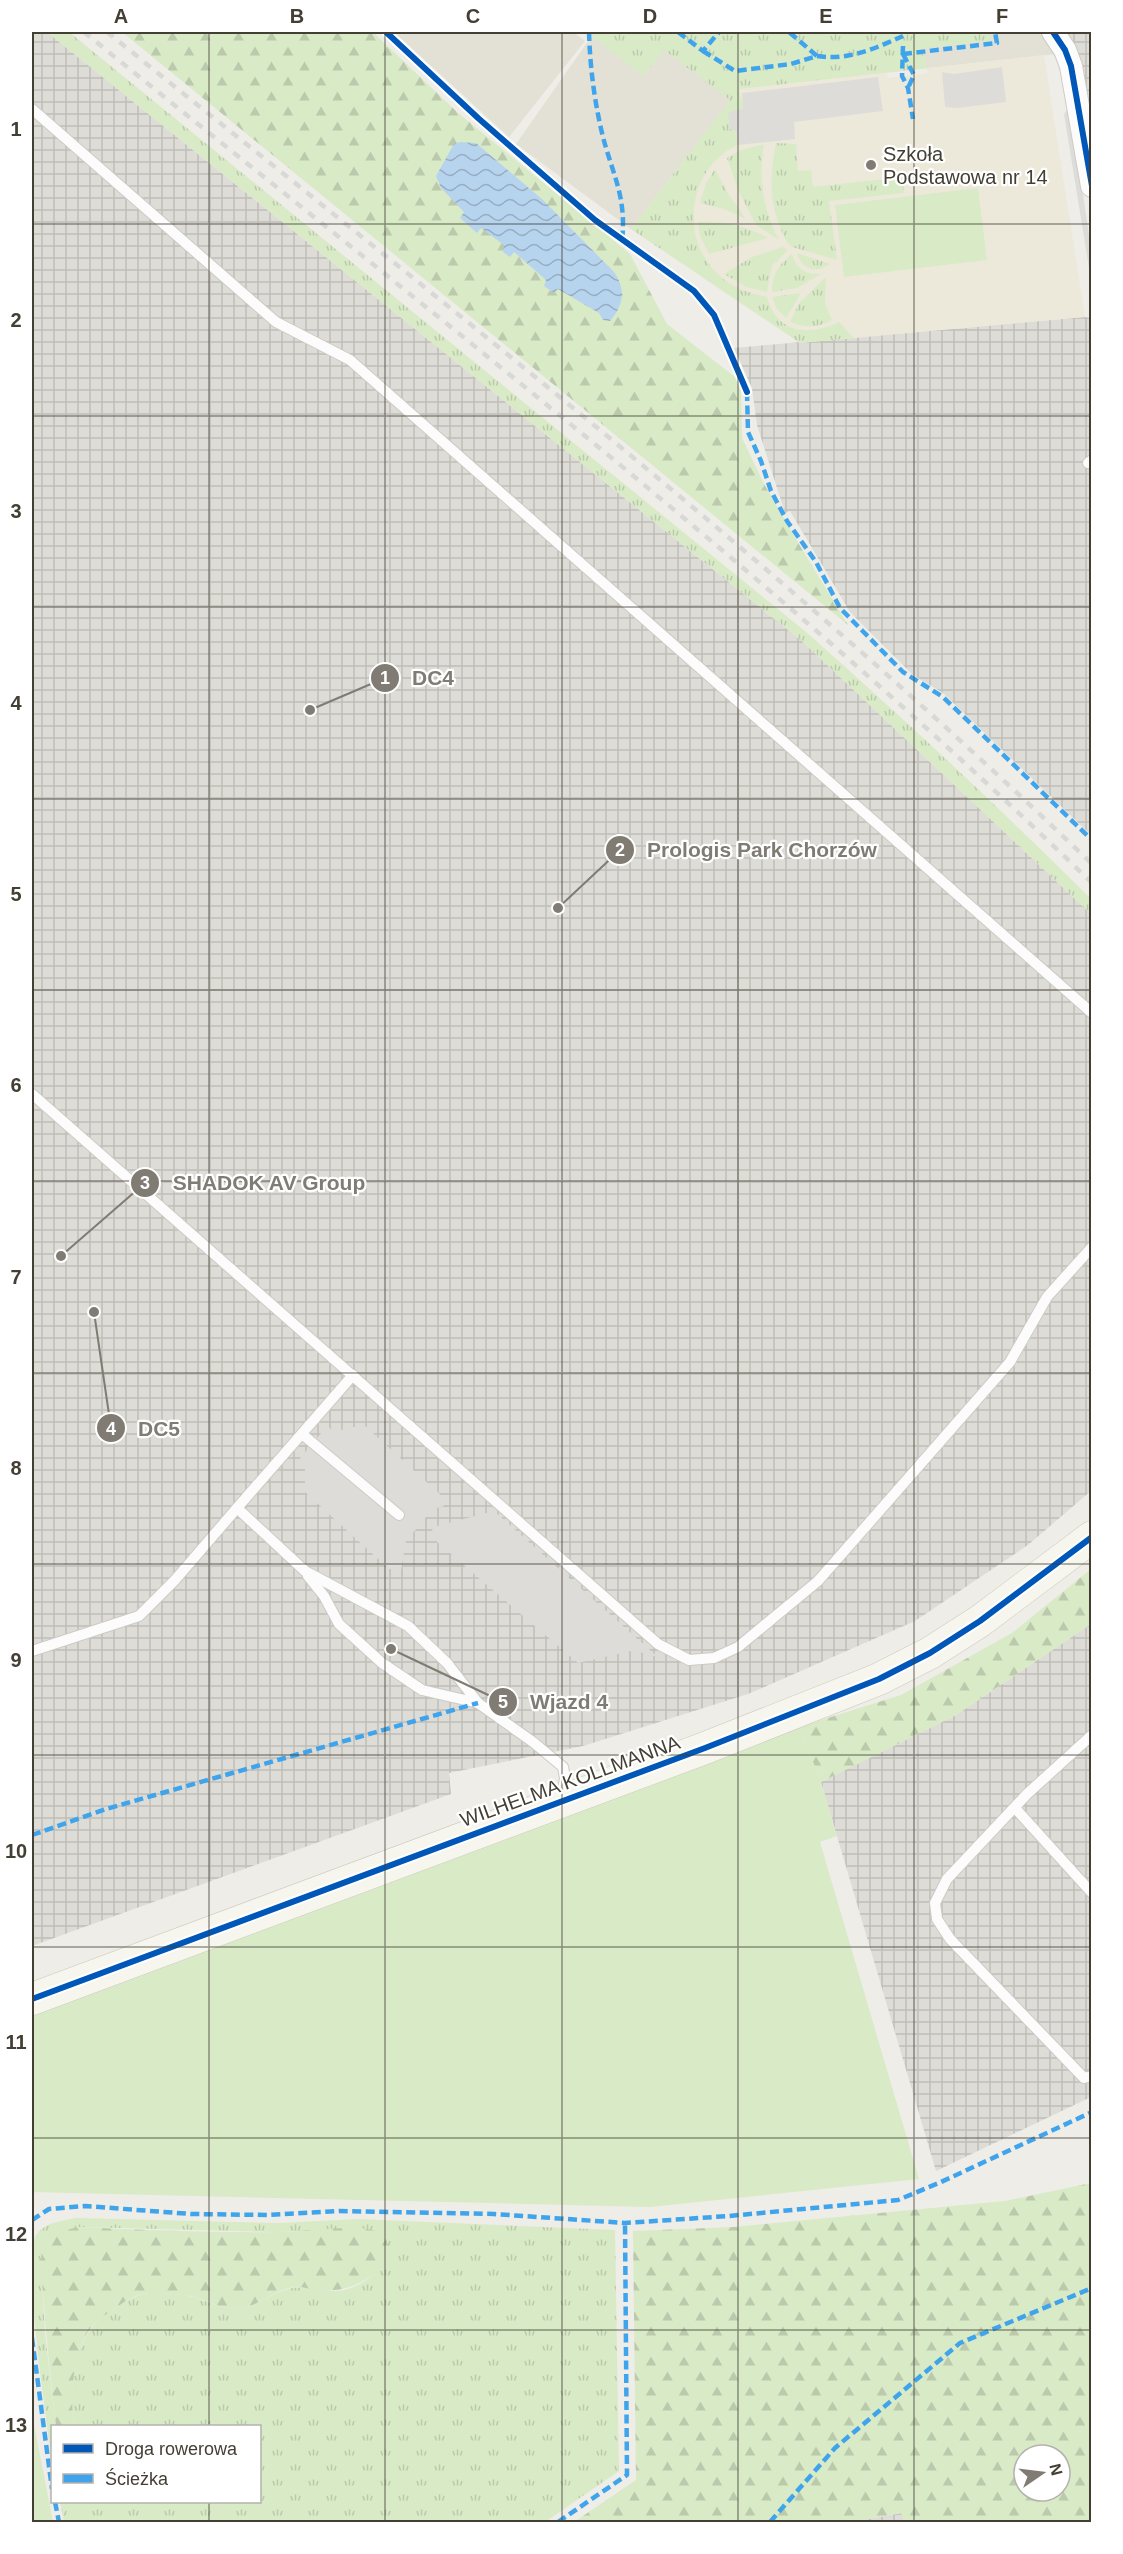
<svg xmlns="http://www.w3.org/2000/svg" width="1123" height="2554" viewBox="0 0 1123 2554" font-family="Helvetica,sans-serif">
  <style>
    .residential { fill: #e3e0d5 }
    .industrial { fill: url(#industrial-grid) }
    .education { fill: #ede9da }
    .grass { fill: url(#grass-tufts) }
    .forest { fill: url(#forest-firs); fill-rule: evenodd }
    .garden { fill: #d9eac7 }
    .parking { fill: #dedcd8 }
    .water { fill: url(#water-waves) }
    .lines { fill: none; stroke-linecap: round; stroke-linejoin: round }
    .lane-casing { stroke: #cdcbc5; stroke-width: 12 }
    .street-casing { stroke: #cdcbc5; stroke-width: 24 }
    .secondary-casing { stroke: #cecbbf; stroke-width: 33 }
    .lane { stroke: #fcfcfc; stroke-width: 10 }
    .street { stroke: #fcfcfc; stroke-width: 22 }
    .secondary { stroke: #f6f5ee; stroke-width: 32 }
    .rail { stroke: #d8d8d7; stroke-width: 4.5; stroke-dasharray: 8 8; stroke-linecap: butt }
    .quiet { stroke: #3fa4eb; stroke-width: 4.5; stroke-dasharray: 9 4.5; stroke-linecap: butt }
    .cycleway-casing { stroke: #fff; stroke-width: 10 }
    .cycleway { stroke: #0057b8; stroke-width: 6 }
    .grid { fill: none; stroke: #443f34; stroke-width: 1.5; stroke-opacity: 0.55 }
    .poi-dot { fill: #807c73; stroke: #fff; stroke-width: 2 }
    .labels { text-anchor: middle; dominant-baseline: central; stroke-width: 4.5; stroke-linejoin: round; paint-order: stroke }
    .poi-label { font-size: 20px; fill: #443f34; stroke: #fff; text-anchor: start }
    .street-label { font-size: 20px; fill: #443f34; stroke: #fff }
    .leader { fill: none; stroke: #807c73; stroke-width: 2 }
    .callout-dot { fill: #807c73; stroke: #fff; stroke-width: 2 }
    .mark-label { font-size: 18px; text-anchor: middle; font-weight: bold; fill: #fff }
    .callout-label { font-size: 21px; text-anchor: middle; font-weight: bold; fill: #807c73; stroke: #fff; stroke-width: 4.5; stroke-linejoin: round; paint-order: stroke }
    .neatline { fill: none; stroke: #443f34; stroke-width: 2 }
    .grid-label { font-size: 20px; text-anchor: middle; font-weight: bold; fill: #443f34 }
  </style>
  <defs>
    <pattern id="industrial-grid" width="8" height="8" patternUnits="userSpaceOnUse" patternTransform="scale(1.5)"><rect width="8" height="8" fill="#dedcd6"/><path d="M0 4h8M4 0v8" fill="none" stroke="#c0beb8"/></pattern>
    <pattern id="grass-tufts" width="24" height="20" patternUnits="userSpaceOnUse" patternTransform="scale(1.5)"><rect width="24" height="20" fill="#d9eac7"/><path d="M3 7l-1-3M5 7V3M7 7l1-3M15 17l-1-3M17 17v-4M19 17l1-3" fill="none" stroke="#bbcaac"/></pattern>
    <pattern id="forest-firs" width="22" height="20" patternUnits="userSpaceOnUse" patternTransform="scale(1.5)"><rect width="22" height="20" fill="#d9eac7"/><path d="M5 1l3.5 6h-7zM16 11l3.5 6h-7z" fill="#bbcaac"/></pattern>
    <pattern id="water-waves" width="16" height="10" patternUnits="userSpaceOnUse" patternTransform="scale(1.5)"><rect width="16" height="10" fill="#b7d4ee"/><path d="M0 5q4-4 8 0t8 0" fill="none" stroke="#96adc2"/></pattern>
  </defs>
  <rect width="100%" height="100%" fill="#eeede8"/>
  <!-- residential -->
  <g class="residential">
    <polygon points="394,32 573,32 585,41 509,137"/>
    <polygon points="585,32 1043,32 1057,54 739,89 631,229 516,144 591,37"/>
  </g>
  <!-- industrial -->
  <g class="industrial">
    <polygon points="32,32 47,32 803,642 1091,914 1092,1490 1028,1545 915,1621 748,1694 583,1746 449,1773 451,1794 32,1946"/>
    <polygon points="1065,32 1091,32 1091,132"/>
    <polygon points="1085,317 1091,318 1091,835 943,693 913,675 850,612 790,511 785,513 757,425 752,388 734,348"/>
    <polygon points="1091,1624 1091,2097 936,2171 821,1782 956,1715"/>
    <polygon points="902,2513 904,2522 851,2522"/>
  </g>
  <!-- education -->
  <polygon class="education" points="1044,55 1085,317 800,343 631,229 739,89 887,72 888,78 912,75 927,73 927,68"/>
  <!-- grass -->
  <g class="grass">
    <path d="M47 32H69L806 632C903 718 999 807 1091 899V914L803 642Z"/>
    <path d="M586 32H990L991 41 924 48 927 68 739 89 744 107 730 129 736 131 738 145C686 168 679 242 721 277 735 289 750 293 767 297 776 333 809 337 839 322L854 338 800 343 631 229 730 100 664 50 643 76Z"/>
    <path d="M776 143 796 144 798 171 811 170 813 187 902 177 904 193 829 201 837 260 792 247C786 243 783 234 780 227 769 199 770 172 776 143Z"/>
    <path d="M764 144C758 177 763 210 779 240L756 225 738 190 727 158 741 150Z"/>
    <polygon points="715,169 727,192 746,219 724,209 700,203 706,183"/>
    <path d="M698 222C723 221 747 226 768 238L709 254 700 236Z"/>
    <polygon points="783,247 788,250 772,266 767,292 746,287 724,274 752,257"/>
    <path d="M797 253 830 264C817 274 802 270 797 253Z"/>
    <path d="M792 254C796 269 806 275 821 274L797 288 772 292C772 274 778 265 792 254Z"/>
    <path d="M826 277 825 303 832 320C818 328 805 328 790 322L799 303Z"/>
    <polygon points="799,293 800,295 786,318 777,309 772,297"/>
    <path d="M76 2218 279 2223 358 2219 615 2230 619 2471 545 2522H64L60 2502H260V2426H74C70 2397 71 2359 88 2333 95 2321 107 2313 119 2306 129 2299 140 2293 152 2293 166 2293 180 2294 193 2297 207 2301 219 2308 233 2309 254 2310 268 2294 288 2289 302 2285 319 2290 333 2291 355 2292 380 2274 387 2254L362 2229 278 2232 79 2227 41 2260 45 2333 56 2426H52V2463C48 2426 22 2262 35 2237 43 2222 62 2221 76 2218Z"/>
  </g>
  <!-- forest -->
  <g class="forest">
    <polygon points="122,32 373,32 457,112 630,254 667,324 735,377 741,391 742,438 763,482 791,531 848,625"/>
    <polygon points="1091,1569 1091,1624 956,1715 821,1782 799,1727 901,1695 1012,1633"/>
    <path d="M1091 2183V2522H904L901 2513 851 2522H574L636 2480 633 2231 734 2227 1005 2201ZM1024 2455H1060V2491H1024Z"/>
    <path d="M79 2227C146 2230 212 2233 279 2232 301 2232 360 2223 378 2232 392 2238 390 2257 381 2267 364 2285 340 2293 316 2290 310 2289 304 2287 298 2287 274 2287 259 2309 234 2309 219 2308 206 2300 191 2296 178 2294 163 2293 150 2293 138 2293 127 2300 117 2307 106 2314 94 2322 87 2333 72 2360 70 2397 74 2426H56C51 2382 46 2337 43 2292 42 2278 38 2260 44 2246 50 2232 66 2230 79 2227Z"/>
  </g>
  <!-- garden -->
  <g class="garden">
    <polygon points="978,188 987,260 844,277 835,205"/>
    <polygon points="799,1727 821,1782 837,1836 820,1842 919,2179 650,2207 32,2192 32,2015"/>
    <polygon points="32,2414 53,2522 32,2522"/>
  </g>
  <!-- parking -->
  <g class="parking">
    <polygon points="1002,67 1006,102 958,108 945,107 942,72 954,74"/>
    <polygon points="878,77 883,111 794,122 795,139 738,145 736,131 730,129 728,112 743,109 742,93"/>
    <polygon points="1070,106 1091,249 1091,280 1064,114"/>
    <polygon points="328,1425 331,1430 336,1431 364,1425 443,1497 444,1506 433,1509 406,1541 401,1571 389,1569 305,1492 305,1464 297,1462"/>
    <polygon points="494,1511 660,1659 650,1654 631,1651 578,1663 437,1542 432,1531 433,1527"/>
  </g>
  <!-- water -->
  <path class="water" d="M460 142 476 143 543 200 614 272C626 289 624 305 610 321L603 320 599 313 558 289 554 293 544 286 546 280 514 252 510 257 503 252 504 245 481 228 477 233 460 218 464 212 441 188 436 176 454 144Z"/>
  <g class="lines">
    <defs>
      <g id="lane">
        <polyline points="32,109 276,322 350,360 1092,1013"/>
        <polyline points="1088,463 1092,460"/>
        <polyline points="32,1094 658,1644 689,1660 714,1658 738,1647 818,1581 1010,1362 1047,1297 1092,1247"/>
        <polyline points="353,1375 237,1508 305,1571 408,1626 447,1663 478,1703 533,1742 563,1767 565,1778 562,1796"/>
        <polyline points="302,1434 399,1515"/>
        <polyline points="308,1576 324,1596 339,1624 382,1663 422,1690 478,1703"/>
        <polyline points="32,1651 139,1616 175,1580 237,1508"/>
        <polyline points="1092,1735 1027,1794 947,1879 935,1903 937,1919 950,1939 1084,2078 1092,2076"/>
        <polyline points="1015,1808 1092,1893"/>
      </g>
      <polyline id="street" points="1053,32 1065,50 1071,66 1092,186"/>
      <polyline id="secondary" points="32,1999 705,1748 879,1679 930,1653 980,1621 1092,1537"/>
    </defs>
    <!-- lane casing -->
    <use href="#lane" class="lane-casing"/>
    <!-- street casing -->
    <use href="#street" class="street-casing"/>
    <!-- secondary casing -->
    <use href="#secondary" class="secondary-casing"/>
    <!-- lane -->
    <use href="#lane" class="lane"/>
    <!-- street -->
    <use href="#street" class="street"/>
    <!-- secondary -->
    <use href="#secondary" class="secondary"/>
    <!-- rail -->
    <g class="rail">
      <path d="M84 32C425 309 776 576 1092 883"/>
      <path d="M107 32C441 302 782 565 1092 864"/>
    </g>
    <!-- quiet -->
    <g class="quiet">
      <path d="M589 32C590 66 594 99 602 133 612 174 627 196 622 241"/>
      <polyline points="678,32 703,51 719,32"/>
      <polyline points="903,46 902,76 908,88 913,119"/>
      <polyline points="703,51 735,71 791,64 817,56 789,32"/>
      <polyline points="903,54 997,43 995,32"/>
      <polyline points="903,54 914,75 908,88"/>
      <path d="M817 56C848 61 876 48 903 36"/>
      <polyline points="747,392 748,432 761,461 771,491 787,521 816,562 840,608 903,672 943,697 1092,840"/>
      <polyline points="32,1835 106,1809 478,1703"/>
      <polyline points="32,2220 49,2209 85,2206 191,2214 269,2215 339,2211 494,2214 625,2223 729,2216 898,2200 941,2182 1092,2112"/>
      <polyline points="32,2338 52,2489"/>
      <polyline points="55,2502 59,2522"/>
      <polyline points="558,2522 627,2475 625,2223"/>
      <polyline points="770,2522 835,2448 960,2343 1092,2288"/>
    </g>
    <defs>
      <g id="cycleway">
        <polyline points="386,32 478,118 595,220 694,291 714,315 747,392"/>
        <polyline points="1053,32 1065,50 1071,66 1092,186"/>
        <polyline points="32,1999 705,1748 879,1679 930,1653 980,1621 1092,1537"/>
      </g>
    </defs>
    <!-- cycleway casing -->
    <use href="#cycleway" class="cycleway-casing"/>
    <!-- cycleway -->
    <use href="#cycleway" class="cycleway"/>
  </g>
  <!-- grid -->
  <path class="grid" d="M209 32V2426M385 32V2522M562 32V2522M738 32V2522M914 32V2522M32 224H1092M32 416H1092M32 607H1092M32 799H1092M32 990H1092M32 1181H1092M32 1373H1092M32 1564H1092M32 1755H1092M32 1947H1092M32 2138H1092M32 2330H1092M209 2502V2522"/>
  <!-- markers -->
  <circle class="poi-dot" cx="871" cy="165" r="6"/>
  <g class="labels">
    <!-- poi labels -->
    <g class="poi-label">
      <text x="883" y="154">Szkoła<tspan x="883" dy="23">Podstawowa nr 14</tspan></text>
    </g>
    <!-- street labels -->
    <g class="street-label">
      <text transform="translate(570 1781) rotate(-20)">WILHELMA KOLLMANNA</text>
    </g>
  </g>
  <!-- callouts -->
  <path class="leader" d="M310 710L385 678M558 908L620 850M61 1256L145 1183M94 1312L111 1428M391 1649L503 1702"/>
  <g class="callout-dot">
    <circle cx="310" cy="710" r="6"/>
    <circle cx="558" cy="908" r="6"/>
    <circle cx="61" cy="1256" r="6"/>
    <circle cx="94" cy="1312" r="6"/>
    <circle cx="391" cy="1649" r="6"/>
    <circle cx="385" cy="678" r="15"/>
    <circle cx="620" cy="850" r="15"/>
    <circle cx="145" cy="1183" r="15"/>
    <circle cx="111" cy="1428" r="15"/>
    <circle cx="503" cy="1702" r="15"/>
  </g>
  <g class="mark-label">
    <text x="385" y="684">1</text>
    <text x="620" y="856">2</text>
    <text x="145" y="1189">3</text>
    <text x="111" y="1435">4</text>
    <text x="503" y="1708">5</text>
  </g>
  <g class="callout-label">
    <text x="433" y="685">DC4</text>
    <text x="762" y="857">Prologis Park Chorzów</text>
    <text x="269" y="1190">SHADOK AV Group</text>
    <text x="159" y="1436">DC5</text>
    <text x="569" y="1709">Wjazd 4</text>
  </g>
  <!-- border -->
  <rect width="1123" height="2554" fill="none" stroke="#ffffff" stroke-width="66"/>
  <!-- legend -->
  <rect x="51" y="2425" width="210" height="78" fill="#ffffff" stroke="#b4b2ae" stroke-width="1.5"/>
  <rect x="63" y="2444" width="30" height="9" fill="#0057b8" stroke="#b4b2ae" stroke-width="1.5"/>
  <text x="105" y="2455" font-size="18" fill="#443f34">Droga rowerowa</text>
  <rect x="63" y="2474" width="30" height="9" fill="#3fa4eb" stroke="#b4b2ae" stroke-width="1.5"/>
  <text x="105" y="2485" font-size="18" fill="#443f34">Ścieżka</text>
  <!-- north arrow -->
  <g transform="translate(1042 2473) rotate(76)"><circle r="28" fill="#ffffff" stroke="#b4b2ae" stroke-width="1.5"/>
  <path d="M0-4.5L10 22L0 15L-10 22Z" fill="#807c73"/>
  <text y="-9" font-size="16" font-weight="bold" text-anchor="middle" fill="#443f34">N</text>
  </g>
  <rect x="33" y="33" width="1057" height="2488" class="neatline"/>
  <g class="grid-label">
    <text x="121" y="23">A</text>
    <text x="297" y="23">B</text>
    <text x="473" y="23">C</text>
    <text x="650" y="23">D</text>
    <text x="826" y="23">E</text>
    <text x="1002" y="23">F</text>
    <text x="16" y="136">1</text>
    <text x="16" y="327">2</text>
    <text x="16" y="518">3</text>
    <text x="16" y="710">4</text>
    <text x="16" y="901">5</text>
    <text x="16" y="1092">6</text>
    <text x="16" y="1284">7</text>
    <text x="16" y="1475">8</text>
    <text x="16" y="1667">9</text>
    <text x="16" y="1858">10</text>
    <text x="16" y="2049">11</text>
    <text x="16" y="2241">12</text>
    <text x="16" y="2432">13</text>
  </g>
</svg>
